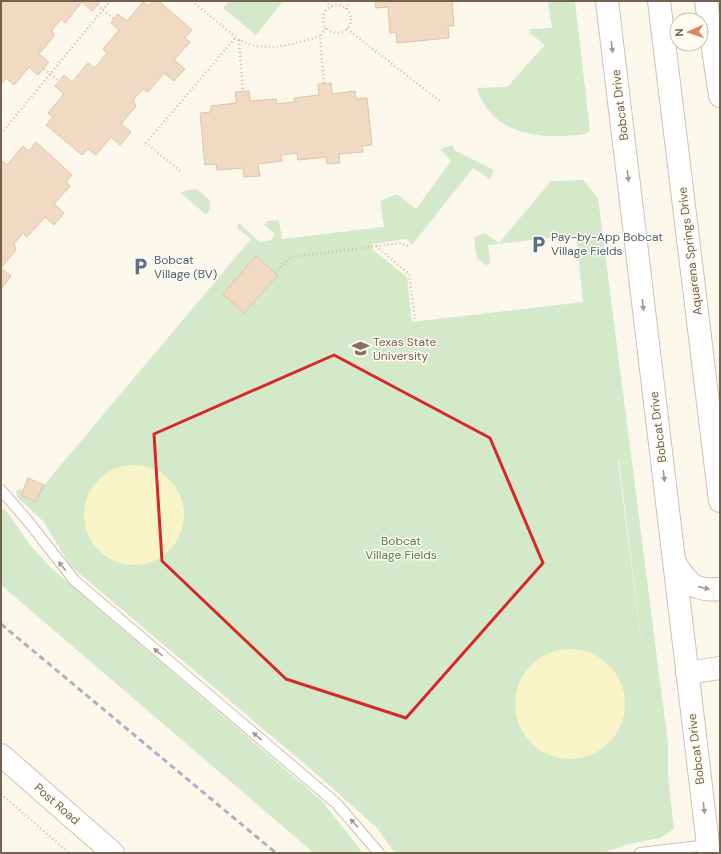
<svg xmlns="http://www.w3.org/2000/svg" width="721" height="854" viewBox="0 0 721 854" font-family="'DM Sans',sans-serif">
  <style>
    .green { fill: #d3e9c9; fill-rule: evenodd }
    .sand { fill: #f9f3c8 }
    .building { fill: #f0dac4; stroke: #e1c3a5 }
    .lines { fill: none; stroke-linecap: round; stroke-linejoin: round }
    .lane-casing { stroke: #cec0b1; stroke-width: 12 }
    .secondary-casing { stroke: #d0c1af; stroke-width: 24 }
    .path { stroke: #d5bea7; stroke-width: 2.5; stroke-dasharray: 1 3; stroke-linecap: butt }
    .lane { stroke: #fff; stroke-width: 10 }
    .secondary { stroke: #fff; stroke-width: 22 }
    .rail { stroke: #bca9c6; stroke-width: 3; stroke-dasharray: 6 4; stroke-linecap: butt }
    .oneway { fill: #a6988d }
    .marked { fill: none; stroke: #d62828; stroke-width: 3; stroke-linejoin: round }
    .labels { text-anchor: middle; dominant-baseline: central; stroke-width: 3; stroke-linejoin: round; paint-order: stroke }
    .street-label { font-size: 12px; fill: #76614f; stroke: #fefbf1 }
    .service-label { font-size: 12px; fill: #4e5e75; stroke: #fefbf1; text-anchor: start }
    .education-label { font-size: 12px; fill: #785e54; stroke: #fefbf1; text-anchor: start }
    .park-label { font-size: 12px; fill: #517a47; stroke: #fefbf1 }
  </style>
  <rect width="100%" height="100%" fill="#fcf7eb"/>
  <!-- green -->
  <g class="green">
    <polygon points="229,1 283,1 256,35 223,8"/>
    <path d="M548 1H575L590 131 585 134C543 140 491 136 477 88L507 87 545 45 529 33 530 29 552 28Z"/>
    <path d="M453 145 454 150 494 170 490 179 473 168 412 245 406 239 372 244 373 250 407 277 412 322 583 302 576 235 488 245 490 264 486 265 477 259 474 237 485 233 499 243 551 181 583 180 598 198 668 743V775L674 829 660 838 629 844 602 853H395L377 828 313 771 81 575 70 565 43 521 17 497 16 491 19 489 23 491 28 478 44 485 251 239 237 228 239 223 260 242 271 240 275 234 264 225 267 221 279 220 282 239 384 227 380 201 397 194 416 209 451 161 440 149ZM618 461H619L647 686Z"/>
    <polygon points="197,189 209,200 210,209 206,215 181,193 186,190"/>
    <polygon points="4,508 31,546 50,567 322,801 363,853 314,853 1,585 1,512"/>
  </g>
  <!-- sand -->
  <g class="sand">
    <circle cx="134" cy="515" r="50"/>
    <circle cx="570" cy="704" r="55"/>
  </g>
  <!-- building -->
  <g class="building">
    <polygon points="1,1 101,1 92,11 82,2 65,23 61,19 52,30 54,36 39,54 49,62 38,75 29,67 14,85 6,78 1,84"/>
    <polygon points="153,1 159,1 192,30 185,38 190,42 174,60 185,69 174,81 164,73 148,92 143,89 133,100 136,106 121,124 131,132 120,145 111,137 96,155 88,149 82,155 46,125 53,117 48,113 64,94 55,86 64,75 72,82 88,63 95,68 107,53 103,49 119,30 111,23 118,14 127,21 143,2 148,6"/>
    <polygon points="375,1 452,1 454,26 448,26 449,38 397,43 396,32 390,33 388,7 376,8"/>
    <polygon points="331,83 332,94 355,91 356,99 367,98 372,145 362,146 363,152 339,154 340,163 327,164 326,157 298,160 297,153 281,155 282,161 258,164 260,176 244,177 243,168 217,170 216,164 205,165 200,113 211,112 211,106 237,103 235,92 249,91 250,101 276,99 277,104 295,102 294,98 319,95 318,84"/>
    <polygon points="36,142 72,175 66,182 70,186 54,204 64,213 54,225 45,217 27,237 23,233 14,244 16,250 1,268 11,276 1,289 1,160 7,165 23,146 29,151"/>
    <polygon points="256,256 278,275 244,313 223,294"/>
    <polygon points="28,478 44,485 36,502 21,495"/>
  </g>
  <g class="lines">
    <defs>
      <g id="lane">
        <polyline points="1,490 28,521 74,580 337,804 379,853"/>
        <polyline points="640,853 708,845"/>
      </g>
      <g id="secondary">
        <polyline points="607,1 709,853"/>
        <polyline points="659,1 720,501"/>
        <polyline points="706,1 720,96"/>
        <path d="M674 561C686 582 694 592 720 589"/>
        <polyline points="687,673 720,668"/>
        <polyline points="1,755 113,853"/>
      </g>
    </defs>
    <!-- lane casing -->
    <use href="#lane" class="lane-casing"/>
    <!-- secondary casing -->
    <use href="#secondary" class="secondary-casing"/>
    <!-- path -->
    <g class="path">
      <polyline points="192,1 239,40 254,46 273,47 293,44 320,36"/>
      <polyline points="325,1 332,7"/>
      <polyline points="373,1 376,1"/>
      <polyline points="97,5 114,19"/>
      <circle cx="337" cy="19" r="14"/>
      <polyline points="346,9 350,1"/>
      <polyline points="347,29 440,101"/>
      <polyline points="239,40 243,92"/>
      <polyline points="44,69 59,81"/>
      <polyline points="324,83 320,36 326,28"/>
      <polyline points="1,134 110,1"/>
      <polyline points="180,171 146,143 236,37"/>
      <polyline points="376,246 409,274 415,319"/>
      <polyline points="275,273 291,257 401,243 408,246"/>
      <polyline points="1,794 69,853"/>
    </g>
    <!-- lane -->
    <use href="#lane" class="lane"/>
    <!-- secondary -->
    <use href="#secondary" class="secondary"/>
    <!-- rail -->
    <polyline class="rail" points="1,624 276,853"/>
  </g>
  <!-- one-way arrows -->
  <defs><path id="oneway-solid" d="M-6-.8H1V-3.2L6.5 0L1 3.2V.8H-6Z"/></defs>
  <g class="oneway">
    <use href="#oneway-solid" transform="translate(612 47) rotate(83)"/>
    <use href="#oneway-solid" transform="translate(628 176) rotate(83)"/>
    <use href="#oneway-solid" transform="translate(643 305) rotate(83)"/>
    <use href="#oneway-solid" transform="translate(664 476) rotate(83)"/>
    <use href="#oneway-solid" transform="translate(62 566) rotate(-129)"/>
    <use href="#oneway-solid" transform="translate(704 588) rotate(13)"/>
    <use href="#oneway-solid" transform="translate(158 652) rotate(-140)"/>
    <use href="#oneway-solid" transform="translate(257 736) rotate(-140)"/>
    <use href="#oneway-solid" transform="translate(704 808) rotate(83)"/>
    <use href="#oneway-solid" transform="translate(354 823) rotate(-132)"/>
  </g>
  <!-- marked area -->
  <path class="marked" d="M334 355 490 438 543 563 406 718 286 679 162 561 154 434Z"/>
  <!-- icons -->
  <defs>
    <symbol id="parking-bare" viewBox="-9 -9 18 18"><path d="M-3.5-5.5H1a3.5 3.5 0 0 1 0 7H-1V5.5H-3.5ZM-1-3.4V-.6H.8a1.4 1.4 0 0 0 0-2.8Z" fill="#5c6f8a" stroke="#fefbf1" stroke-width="2.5" paint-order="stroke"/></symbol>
    <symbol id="university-bare" viewBox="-9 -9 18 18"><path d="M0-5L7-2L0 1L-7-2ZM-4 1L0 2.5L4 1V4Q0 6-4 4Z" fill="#8d6e63" stroke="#fefbf1" stroke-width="2.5" paint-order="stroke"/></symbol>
  </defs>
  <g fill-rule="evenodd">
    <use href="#parking-bare" x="526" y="232" width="25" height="25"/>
    <use href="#parking-bare" x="128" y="254" width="25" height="25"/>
    <use href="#university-bare" x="348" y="336" width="25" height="25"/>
  </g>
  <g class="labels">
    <!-- street labels -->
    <g class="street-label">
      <text transform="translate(620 105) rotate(-97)">Bobcat Drive</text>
      <text transform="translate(690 251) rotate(-97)">Aquarena Springs Drive</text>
      <text transform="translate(658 427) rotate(-97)">Bobcat Drive</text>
      <text transform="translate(696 749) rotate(-97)">Bobcat Drive</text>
      <text transform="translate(57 804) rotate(41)">Post Road</text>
    </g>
    <!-- service labels -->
    <g class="service-label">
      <text x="551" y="237">Pay-by-App Bobcat<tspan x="551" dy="14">Village Fields</tspan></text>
      <text x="154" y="260">Bobcat<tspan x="154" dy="14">Village (BV)</tspan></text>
    </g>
    <!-- education labels -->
    <g class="education-label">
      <text x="373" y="342">Texas State<tspan x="373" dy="14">University</tspan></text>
    </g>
    <!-- park labels -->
    <g class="park-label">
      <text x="401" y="541">Bobcat<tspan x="401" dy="14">Village Fields</tspan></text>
    </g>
  </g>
  <!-- border -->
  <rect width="721" height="854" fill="none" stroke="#76614f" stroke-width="4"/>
  <!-- north arrow -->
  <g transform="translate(689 32) rotate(267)"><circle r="19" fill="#fefbf1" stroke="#c8bdb0"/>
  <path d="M0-3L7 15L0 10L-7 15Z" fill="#dd8558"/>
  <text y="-6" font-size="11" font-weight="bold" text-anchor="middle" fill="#76614f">N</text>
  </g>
</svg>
